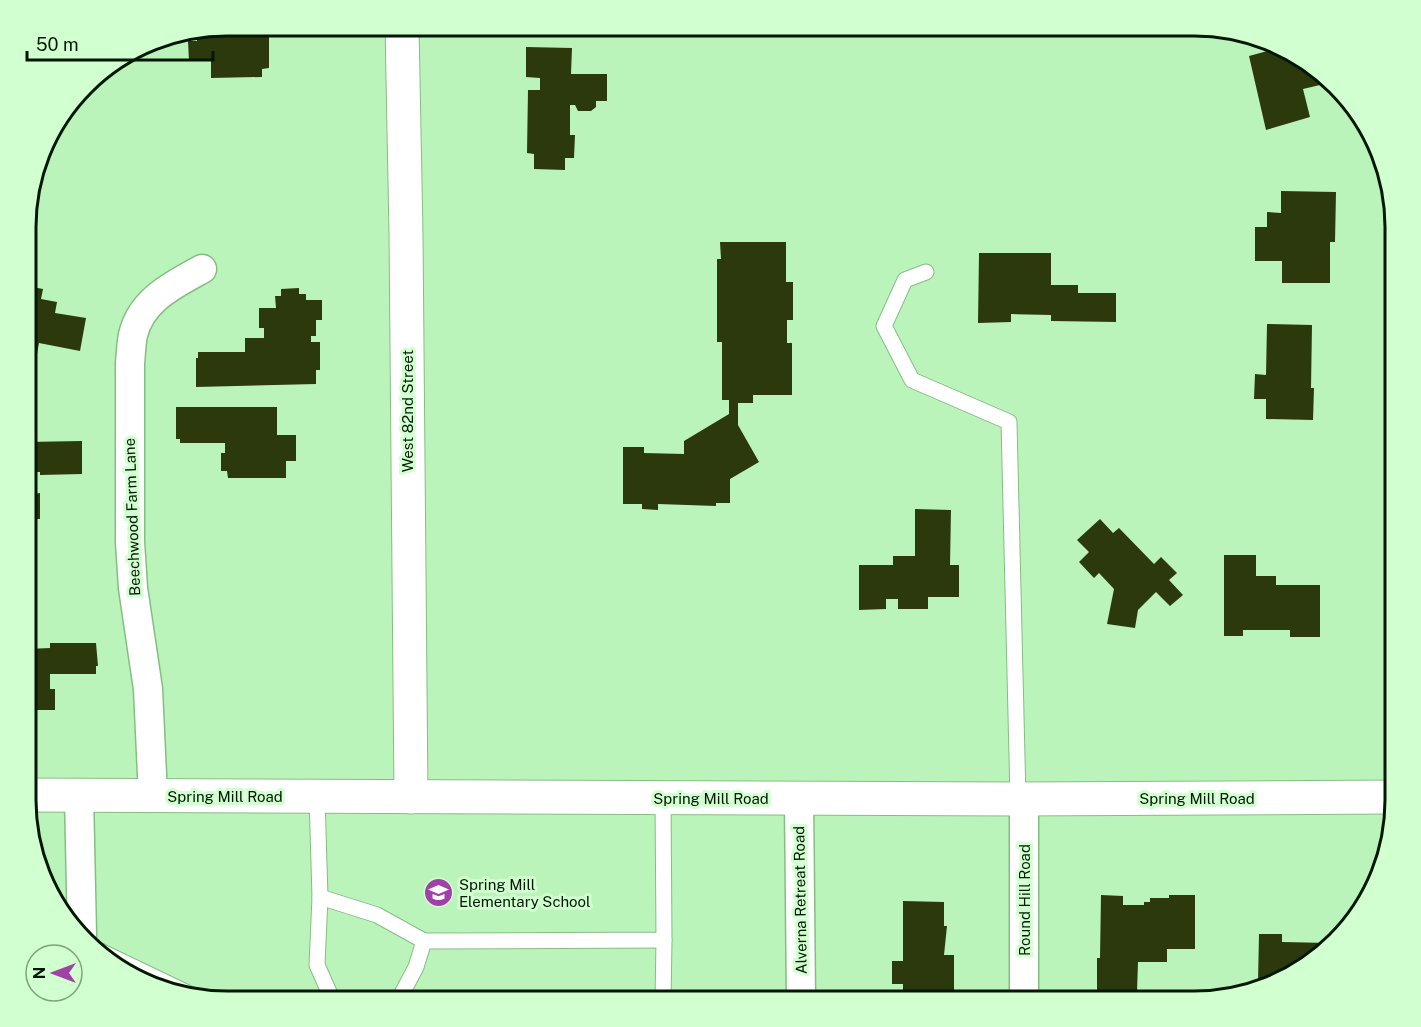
<svg xmlns="http://www.w3.org/2000/svg" width="1421" height="1027" viewBox="0 0 1421 1027" font-family="'Public Sans',sans-serif">
  <style>
    .building { fill: #2c390d }
    .lines { fill: none; stroke-linecap: round; stroke-linejoin: round }
    .service-casing { stroke: #86bd84; stroke-width: 17 }
    .minor-casing { stroke: #86bd84; stroke-width: 31 }
    .tertiary-casing { stroke: #86bd84; stroke-width: 35 }
    .service { stroke: #fff; stroke-width: 15 }
    .minor { stroke: #fff; stroke-width: 28 }
    .tertiary { stroke: #fff; stroke-width: 33 }
    .labels { text-anchor: middle; dominant-baseline: central; stroke-width: 6; stroke-linejoin: round; paint-order: stroke }
    .street-label { font-size: 15px; fill: #031704; stroke: #d1ffcf }
    .poi-label { font-size: 15px; fill: #031704; stroke: #d1ffcf; text-anchor: start }
    .rim { fill: none; stroke: #031704; stroke-width: 3 }
  </style>
  <rect width="100%" height="100%" fill="#bbf4ba"/>
  <!-- building -->
  <g class="building">
    <polygon points="227,25 262,26 262,32 269,32 269,68 262,69 262,77 211,78 211,60 189,61 188,41 197,41 197,32"/>
    <polygon points="1273,42 1315,66 1320,85 1303,89 1310,117 1266,130 1249,56 1275,49"/>
    <polygon points="526,47 572,48 571,74 607,74 607,101 596,101 596,107 591,111 578,111 575,105 570,105 570,135 575,135 574,158 565,158 565,170 534,169 534,154 527,153 528,90 540,90 540,78 526,77"/>
    <polygon points="1281,191 1336,192 1335,242 1330,242 1330,283 1282,283 1282,261 1255,261 1255,227 1267,227 1267,212 1281,213"/>
    <polygon points="720,242 786,242 786,282 793,282 793,320 787,320 787,343 792,343 792,395 753,395 753,403 738,403 738,425 759,462 730,479 730,503 716,503 716,506 658,504 658,510 642,509 642,504 623,504 623,447 644,447 644,453 684,454 684,441 729,414 729,400 722,400 722,342 717,342 717,259 721,259"/>
    <polygon points="979,253 1051,253 1051,285 1078,285 1078,293 1116,293 1116,322 1051,321 1051,315 1011,314 1011,322 978,323"/>
    <polygon points="27,286 43,289 41,299 57,302 55,313 86,318 80,351 39,343 33,376 27,375"/>
    <polygon points="299,288 299,294 306,294 306,300 322,300 322,320 316,320 316,336 311,336 311,342 320,342 320,370 316,370 316,384 196,387 196,358 198,358 198,352 245,352 245,338 264,338 264,328 259,328 259,308 276,308 275,296 281,296 281,289"/>
    <polygon points="1267,324 1312,325 1311,388 1314,388 1313,420 1266,419 1266,399 1254,399 1255,374 1266,375"/>
    <polygon points="176,407 277,407 277,435 296,435 296,461 286,461 286,478 228,478 227,471 221,471 221,453 225,453 225,443 180,443 180,439 176,439"/>
    <polygon points="82,441 82,474 40,475 40,472 27,472 27,442"/>
    <polygon points="27,483 34,483 34,494 40,493 40,519 27,519"/>
    <polygon points="915,509 951,510 950,565 959,565 959,597 928,597 928,609 898,609 898,599 886,599 886,609 859,610 859,565 893,565 893,556 915,556"/>
    <polygon points="1100,519 1113,533 1119,528 1154,564 1161,557 1177,573 1169,580 1183,595 1170,606 1156,592 1138,610 1135,628 1107,624 1114,589 1099,573 1094,578 1079,562 1089,552 1077,540"/>
    <polygon points="1224,555 1256,555 1256,576 1276,576 1276,585 1320,585 1320,637 1290,637 1290,630 1243,630 1243,636 1224,636"/>
    <polygon points="50,643 96,643 98,666 96,666 96,674 50,674 50,689 55,689 55,710 27,710 27,649 50,648"/>
    <polygon points="1101,895 1123,896 1123,905 1144,905 1144,902 1150,902 1150,898 1169,898 1169,895 1195,895 1195,949 1167,949 1167,962 1138,962 1137,992 1097,992 1097,958 1100,958"/>
    <polygon points="903,901 944,902 944,926 947,926 944,955 954,955 954,1001 903,1001 903,984 892,984 892,961 903,961"/>
    <polygon points="1259,934 1282,934 1282,942 1329,943 1283,981 1267,984 1267,982 1258,982"/>
  </g>
  <g class="lines">
    <defs>
      <g id="service">
        <polyline points="926,272 905,280 884,326 912,380 1009,422 1018,799"/>
        <polyline points="317,797 320,897 317,965 333,1001"/>
        <polyline points="320,897 377,915 424,941"/>
        <polyline points="94,948 196,997"/>
        <polyline points="398,1001 416,967 424,941 664,940 663,797"/>
        <polyline points="663,1001 664,940"/>
      </g>
      <g id="minor">
        <polyline points="79,795 82,935"/>
        <path d="M153 796 148 689 133 588 130 542V363C131 354 131 344 133 335 141 300 173 285 202 269"/>
        <polyline points="799,798 801,1001"/>
        <polyline points="1024,799 1024,1001"/>
      </g>
      <g id="tertiary">
        <polyline points="402,26 406,235 411,797"/>
        <polyline points="27,795 1018,799 1395,797"/>
      </g>
    </defs>
    <!-- service casing -->
    <use href="#service" class="service-casing"/>
    <!-- minor casing -->
    <use href="#minor" class="minor-casing"/>
    <!-- tertiary casing -->
    <use href="#tertiary" class="tertiary-casing"/>
    <!-- service -->
    <use href="#service" class="service"/>
    <!-- minor -->
    <use href="#minor" class="minor"/>
    <!-- tertiary -->
    <use href="#tertiary" class="tertiary"/>
  </g>
  <!-- icons -->
  <defs>
    <symbol id="school-disc" viewBox="-11 -11 22 22"><circle r="9.5" fill="#a041a9" stroke="#d1ffcf"/><path d="M0-5L7-2L0 1L-7-2ZM-4 1L0 2.5L4 1V4Q0 6-4 4Z" fill="#fff"/></symbol>
  </defs>
  <g fill-rule="evenodd">
    <use href="#school-disc" x="422" y="876" width="33" height="33"/>
  </g>
  <g class="labels">
    <!-- street labels -->
    <g class="street-label">
      <text transform="translate(407 411) rotate(-90)">West 82nd Street</text>
      <text transform="translate(132 517) rotate(-92)">Beechwood Farm Lane</text>
      <text x="225" y="796">Spring Mill Road</text>
      <text x="711" y="798">Spring Mill Road</text>
      <text x="1197" y="798">Spring Mill Road</text>
      <text transform="translate(800 900) rotate(-91)">Alverna Retreat Road</text>
      <text transform="translate(1024 900) rotate(-90)">Round Hill Road</text>
    </g>
    <!-- poi labels -->
    <g class="poi-label">
      <text x="459" y="884">Spring Mill<tspan x="459" dy="17">Elementary School</tspan></text>
    </g>
  </g>
  <!-- crop -->
  <path d="M0 0H1421V1027H0ZM227 36H1194A191 191 0 0 1 1385 227V800A191 191 0 0 1 1194 991H227A191 191 0 0 1 36 800V227A191 191 0 0 1 227 36Z" fill="#d1ffcf" fill-rule="evenodd"/>
  <path class="rim" d="M227 36H1194A191 191 0 0 1 1385 227V800A191 191 0 0 1 1194 991H227A191 191 0 0 1 36 800V227A191 191 0 0 1 227 36Z"/>
  <!-- north arrow -->
  <g transform="translate(54 973) rotate(270)"><circle r="28" fill="#d1ffcf" stroke="#7fa27e" stroke-width="1.5"/>
  <path d="M0-4.5L10 22L0 15L-10 22Z" fill="#a041a9"/>
  <text y="-9" font-size="16" font-weight="bold" text-anchor="middle" fill="#031704">N</text>
  </g>
  <!-- scale -->
  <path d="M27 51v9h186v-9" fill="none" stroke="#031704" stroke-width="3"/>
  <text x="36" y="51" font-size="18" fill="#031704" stroke="#d1ffcf" stroke-width="4.5" paint-order="stroke">50 m</text>
</svg>
